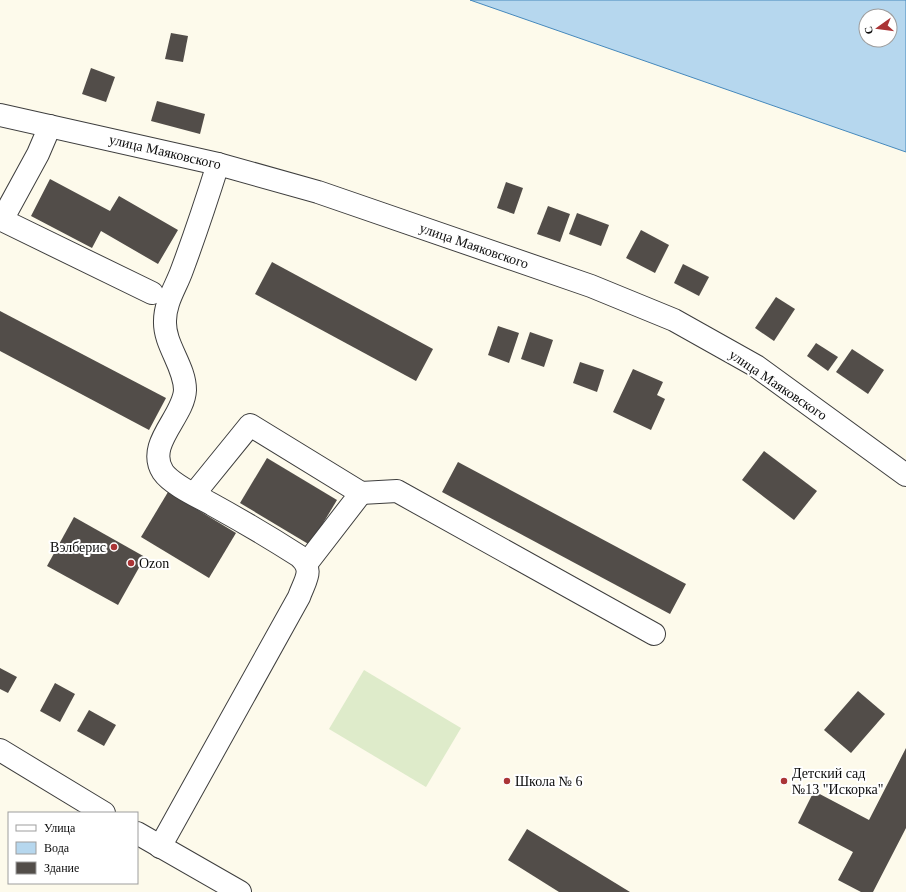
<svg xmlns="http://www.w3.org/2000/svg" width="906" height="892" viewBox="0 0 906 892" font-family="'Times New Roman',serif">
  <style>
    .pitch { fill: #deebca }
    .water { fill: #b6d7ee; stroke: #4689bc; fill-rule: evenodd }
    .building { fill: #524d49 }
    .lines { fill: none; stroke-linecap: round; stroke-linejoin: round }
    .minor-casing { stroke: #3e3e3e; stroke-width: 24 }
    .minor { stroke: #fff; stroke-width: 22 }
    .poi-dot { fill: #aa3436; stroke: #fff; stroke-width: 1.5 }
    .labels { text-anchor: middle; dominant-baseline: central; stroke-width: 4; stroke-linejoin: round; paint-order: stroke }
    .street-label { font-size: 14px; fill: #0b0b0b; stroke: #fff }
    .poi-label { font-size: 14px; fill: #0b0b0b; stroke: #fff; text-anchor: start }
  </style>
  <rect width="100%" height="100%" fill="#fdfaeb"/>
  <!-- pitch -->
  <polygon class="pitch" points="364,670 461,728 426,787 329,729"/>
  <!-- water -->
  <path class="water" d="M470 0H906V152ZM866 16H890V40H866Z"/>
  <!-- building -->
  <g class="building">
    <polygon points="171,33 188,36 183,62 165,59"/>
    <polygon points="91,68 115,77 106,102 82,94"/>
    <polygon points="157,101 205,114 200,134 151,121"/>
    <polygon points="50,179 110,211 119,196 178,230 158,264 101,231 92,248 31,216"/>
    <polygon points="506,182 523,188 514,214 497,208"/>
    <polygon points="548,206 570,214 560,242 537,234"/>
    <polygon points="577,213 609,225 601,246 569,234"/>
    <polygon points="641,230 669,245 655,273 626,258"/>
    <polygon points="272,262 433,349 416,381 255,294"/>
    <polygon points="683,264 709,277 699,296 674,283"/>
    <polygon points="776,297 795,309 774,341 755,328"/>
    <polygon points="0,311 166,398 149,430 0,351"/>
    <polygon points="498,326 519,333 509,363 488,355"/>
    <polygon points="530,332 553,340 544,367 521,359"/>
    <polygon points="816,343 838,357 828,371 807,356"/>
    <polygon points="852,349 884,370 868,394 836,372"/>
    <polygon points="580,362 604,370 597,392 573,383"/>
    <polygon points="633,369 663,382 657,395 665,399 651,430 613,412"/>
    <polygon points="764,451 817,491 794,520 742,480"/>
    <polygon points="267,458 337,500 310,545 240,503"/>
    <polygon points="458,462 686,584 670,614 442,492"/>
    <polygon points="168,492 236,533 209,578 141,537"/>
    <polygon points="74,517 145,557 118,605 47,566"/>
    <polygon points="0,668 17,677 8,693 0,689"/>
    <polygon points="55,683 75,694 60,722 40,711"/>
    <polygon points="858,691 885,714 851,753 824,730"/>
    <polygon points="89,710 116,725 104,746 77,731"/>
    <polygon points="906,748 906,828 873,892 861,892 838,880 853,852 798,823 814,791 869,820"/>
    <polygon points="527,829 630,892 559,892 508,860"/>
  </g>
  <g class="lines">
    <defs>
      <g id="minor">
        <polyline points="0,115 218,164 318,192 591,286 674,320 756,366 906,475"/>
        <polyline points="50,126 38,154 2,220 152,293"/>
        <polyline points="361,493 397,491 654,634"/>
        <polyline points="194,494 250,425 361,493 307,563"/>
        <polyline points="0,750 104,813"/>
        <polyline points="137,833 240,892"/>
        <path d="M160 847 299 597C305 580 315 570 299 556 271 538 242 521 213 505 199 497 172 485 163 472 145 444 184 417 185 390 185 366 164 345 165 321 165 302 176 287 182 270 195 235 207 199 218 164"/>
      </g>
    </defs>
    <!-- minor casing -->
    <use href="#minor" class="minor-casing"/>
    <!-- minor -->
    <use href="#minor" class="minor"/>
  </g>
  <!-- markers -->
  <g class="poi-dot">
    <circle cx="114" cy="547" r="4"/>
    <circle cx="131" cy="563" r="4"/>
    <circle cx="507" cy="781" r="4"/>
    <circle cx="784" cy="781" r="4"/>
  </g>
  <g class="labels">
    <!-- street labels -->
    <g class="street-label">
      <text transform="translate(165 152) rotate(13)">улица Маяковского</text>
      <text transform="translate(474 246) rotate(19)">улица Маяковского</text>
      <text transform="translate(778 385) rotate(34)">улица Маяковского</text>
    </g>
    <!-- poi labels -->
    <g class="poi-label">
      <text x="106" y="547" text-anchor="end">Вэлберис</text>
      <text x="139" y="563">Ozon</text>
      <text x="792" y="773">Детский сад<tspan x="792" dy="16">№13 "Искорка"</tspan></text>
      <text x="515" y="781">Школа № 6</text>
    </g>
  </g>
  <!-- legend -->
  <rect x="8" y="812" width="130" height="72" fill="#ffffff" stroke="#9d9d9d"/>
  <rect x="16" y="825" width="20" height="6" fill="#ffffff" stroke="#9d9d9d"/>
  <text x="44" y="832" font-size="12" fill="#0b0b0b">Улица</text>
  <rect x="16" y="842" width="20" height="12" fill="#b6d7ee" stroke="#9d9d9d"/>
  <text x="44" y="852" font-size="12" fill="#0b0b0b">Вода</text>
  <rect x="16" y="862" width="20" height="12" fill="#524d49" stroke="#9d9d9d"/>
  <text x="44" y="872" font-size="12" fill="#0b0b0b">Здание</text>
  <!-- north arrow -->
  <g transform="translate(878 28) rotate(256)"><circle r="19" fill="#ffffff" stroke="#9d9d9d"/>
  <path d="M0-3L7 15L0 10L-7 15Z" fill="#aa3436"/>
  <text y="-6" font-size="11" font-weight="bold" text-anchor="middle" fill="#0b0b0b">С</text>
  </g>
</svg>
